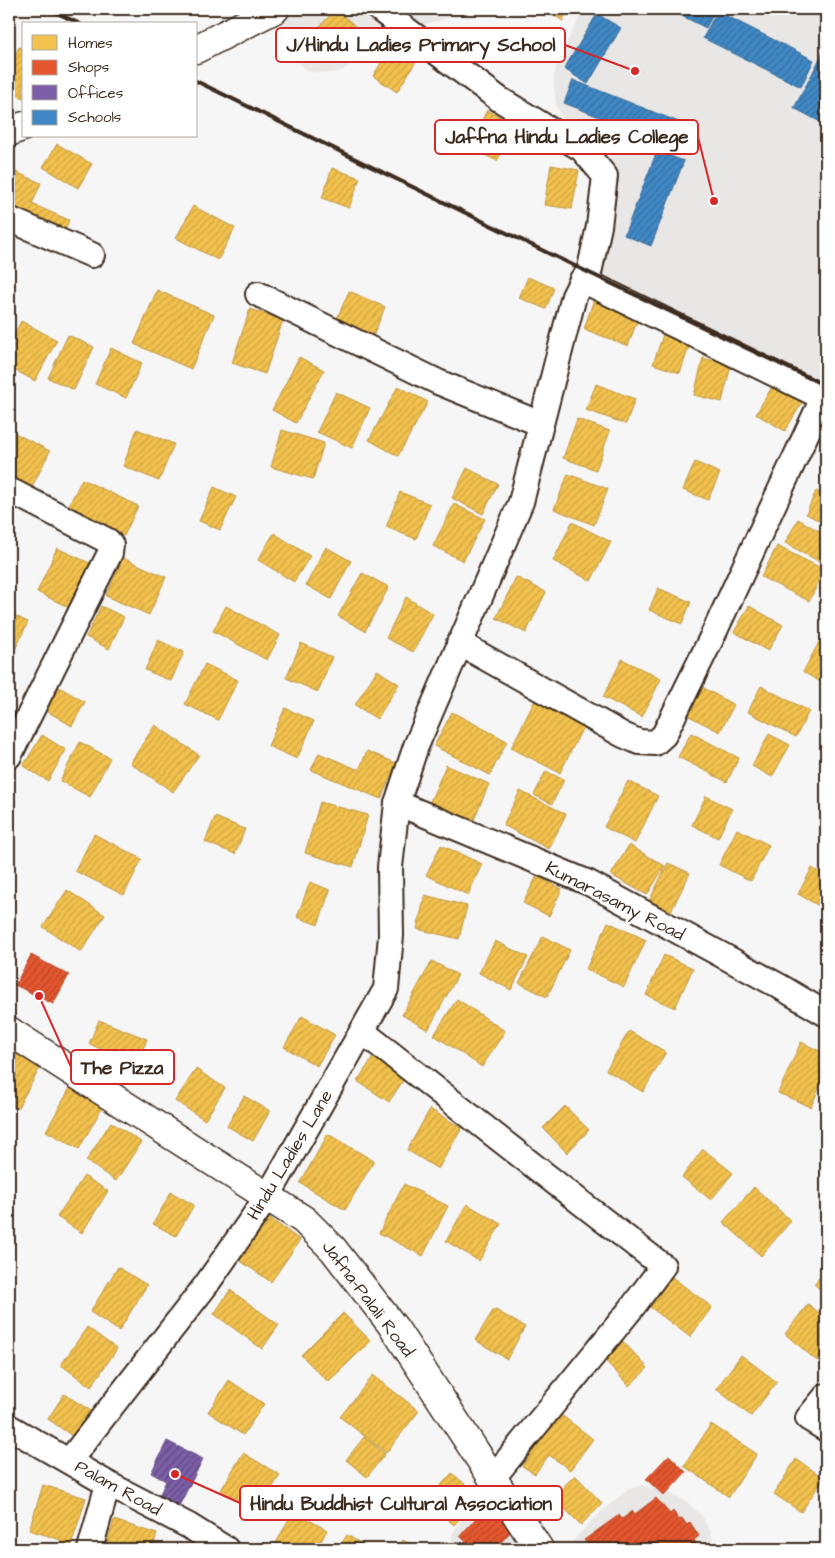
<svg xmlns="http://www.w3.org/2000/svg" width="835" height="1558" viewBox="0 0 835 1558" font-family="'Architects Daughter',sans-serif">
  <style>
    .built { fill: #e9e7e6 }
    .homes { fill: url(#homes-hatch); stroke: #bb9440 }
    .shops { fill: url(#shops-hatch); stroke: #b14a29 }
    .offices { fill: url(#offices-hatch); stroke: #684e7e }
    .schools { fill: url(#schools-hatch); stroke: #3e6c93 }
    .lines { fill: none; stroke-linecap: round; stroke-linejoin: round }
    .minor-casing { stroke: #3b2a1e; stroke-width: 28 }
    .major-casing { stroke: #3b2a1e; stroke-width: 31 }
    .minor { stroke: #fff; stroke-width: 24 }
    .major { stroke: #fff; stroke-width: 28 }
    .rail { stroke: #3b2a1e; stroke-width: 4 }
    .labels { text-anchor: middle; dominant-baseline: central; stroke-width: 5; stroke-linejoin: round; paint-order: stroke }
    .street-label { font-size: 18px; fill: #3b2a1e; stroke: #fff }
    .leader { fill: none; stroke: #d62828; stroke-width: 2 }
    .callout-dot { fill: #d62828; stroke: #fff; stroke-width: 2 }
    .callout { fill: #fff; stroke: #d62828; stroke-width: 2 }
    .callout-label { font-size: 19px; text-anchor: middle; font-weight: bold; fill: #3b2a1e }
  </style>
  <defs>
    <pattern id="homes-hatch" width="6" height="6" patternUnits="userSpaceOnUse" patternTransform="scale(1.25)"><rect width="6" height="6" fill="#f2c14e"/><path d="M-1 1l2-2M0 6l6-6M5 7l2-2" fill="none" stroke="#d0a644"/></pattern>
    <pattern id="shops-hatch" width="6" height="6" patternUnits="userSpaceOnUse" patternTransform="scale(1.25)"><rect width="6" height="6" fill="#e4572e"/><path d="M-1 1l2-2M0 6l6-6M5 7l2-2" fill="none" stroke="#ba4827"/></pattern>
    <pattern id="offices-hatch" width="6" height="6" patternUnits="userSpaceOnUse" patternTransform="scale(1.25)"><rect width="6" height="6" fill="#7b5ea7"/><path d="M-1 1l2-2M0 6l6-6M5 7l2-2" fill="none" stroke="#614a80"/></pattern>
    <pattern id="schools-hatch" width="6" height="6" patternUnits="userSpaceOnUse" patternTransform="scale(1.25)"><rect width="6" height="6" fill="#3f88c5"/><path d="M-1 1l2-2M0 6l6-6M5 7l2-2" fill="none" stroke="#366f9f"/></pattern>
  </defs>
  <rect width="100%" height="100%" fill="#f7f6f6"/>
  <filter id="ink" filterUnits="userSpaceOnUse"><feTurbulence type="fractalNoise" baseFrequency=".02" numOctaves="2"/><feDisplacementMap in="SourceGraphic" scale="10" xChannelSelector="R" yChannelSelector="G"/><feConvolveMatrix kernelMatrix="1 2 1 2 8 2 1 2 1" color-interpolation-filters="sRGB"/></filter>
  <g filter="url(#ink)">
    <!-- built -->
    <g class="built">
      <polygon points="275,9 471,9 467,13 400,31 342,71 330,73 310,72 301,66"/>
      <polygon points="584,9 826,9 826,386 589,273 605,177 582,149 564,122 556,105 553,81 557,62"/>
      <polygon points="642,1485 672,1494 688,1503 703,1517 711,1533 713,1549 565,1549 593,1519 616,1499 629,1489"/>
      <polygon points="504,1497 531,1538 519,1549 454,1549 452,1547 452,1534 461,1521 475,1510"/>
    </g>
    <!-- homes -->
    <g class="homes">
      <polygon points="336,9 355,26 327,56 309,38"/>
      <polygon points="439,9 461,9 459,14"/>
      <polygon points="544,9 567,9 563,21"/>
      <polygon points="392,45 417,60 397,92 373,76"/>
      <polygon points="19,47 24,49 23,98 9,91 9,68"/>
      <polygon points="487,110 516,125 497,161 469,147"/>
      <polygon points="57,144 92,164 78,188 43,167"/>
      <polygon points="551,165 579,170 572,209 544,205"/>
      <polygon points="332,168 360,178 349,208 322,198"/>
      <polygon points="9,169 41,183 32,204 69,220 63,236 9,213"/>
      <polygon points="193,206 235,228 218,260 176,238"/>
      <polygon points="528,277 554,288 546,309 519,298"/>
      <polygon points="157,290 214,315 191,369 134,344"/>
      <polygon points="349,291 385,307 372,339 335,323"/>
      <polygon points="594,299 639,316 628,346 584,329"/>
      <polygon points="9,300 15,304 9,315"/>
      <polygon points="250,309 283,320 265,374 232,363"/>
      <polygon points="21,321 57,340 35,381 9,367 9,345"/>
      <polygon points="665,329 692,338 680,373 653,364"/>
      <polygon points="68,335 94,347 74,390 48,378"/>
      <polygon points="111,348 142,363 126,398 95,384"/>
      <polygon points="299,357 324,370 296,423 272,410"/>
      <polygon points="703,358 731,365 722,402 694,395"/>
      <polygon points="776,380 805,398 785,431 756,414"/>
      <polygon points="596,384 635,399 626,424 586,410"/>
      <polygon points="398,386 428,402 398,456 369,440"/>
      <polygon points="336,392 370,408 352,448 317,432"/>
      <polygon points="577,419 610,431 596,470 563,458"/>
      <polygon points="137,429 174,444 159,481 123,466"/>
      <polygon points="9,430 50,451 29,493 9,482"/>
      <polygon points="282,430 324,443 313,479 271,467"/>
      <polygon points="695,462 720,473 708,500 683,490"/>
      <polygon points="467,468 498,484 483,514 452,498"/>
      <polygon points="568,474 608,489 594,525 554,509"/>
      <polygon points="82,479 138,506 124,536 67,509"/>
      <polygon points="214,487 236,497 220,530 199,521"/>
      <polygon points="816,491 826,496 826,524 806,514"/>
      <polygon points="400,492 430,504 416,539 386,527"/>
      <polygon points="454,504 485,519 463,561 433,546"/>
      <polygon points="798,519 826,535 826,565 785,543"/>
      <polygon points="572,522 611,542 591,581 553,561"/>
      <polygon points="274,533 310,556 294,582 258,560"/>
      <polygon points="777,546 825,570 809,601 761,577"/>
      <polygon points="326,547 351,561 331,599 306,585"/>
      <polygon points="57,548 94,565 74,610 37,592"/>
      <polygon points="123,558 166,577 149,615 106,596"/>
      <polygon points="362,573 389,587 365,631 338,616"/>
      <polygon points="516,577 546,592 526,633 496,618"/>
      <polygon points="658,588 691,602 682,624 649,610"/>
      <polygon points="406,597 433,614 413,652 386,638"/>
      <polygon points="101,606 124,617 109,649 86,637"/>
      <polygon points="226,606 280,635 267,660 213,631"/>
      <polygon points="749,606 783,625 768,651 734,632"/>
      <polygon points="9,613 28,622 14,652 9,650"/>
      <polygon points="158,640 184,652 171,681 145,670"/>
      <polygon points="819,642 826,646 826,685 803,672"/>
      <polygon points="301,643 332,657 318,692 286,678"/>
      <polygon points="622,659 661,679 642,717 603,697"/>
      <polygon points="205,664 238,680 218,720 185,704"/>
      <polygon points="377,670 399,684 377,719 355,705"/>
      <polygon points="761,686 809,711 796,737 748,712"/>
      <polygon points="59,687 85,702 72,726 45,710"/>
      <polygon points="702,687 734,705 720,732 687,715"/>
      <polygon points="535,700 584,725 560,773 511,748"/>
      <polygon points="285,708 314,721 297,759 268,746"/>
      <polygon points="9,710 24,717 9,743"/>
      <polygon points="452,712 507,741 490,775 434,746"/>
      <polygon points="155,725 199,755 173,792 130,763"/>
      <polygon points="691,733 739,758 727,782 678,757"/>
      <polygon points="769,734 790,745 772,777 752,766"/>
      <polygon points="42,735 66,750 48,781 23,766"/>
      <polygon points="80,742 110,758 90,797 60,781"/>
      <polygon points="367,751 396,763 381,799 311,770 319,753 359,770"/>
      <polygon points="446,765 489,784 473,822 429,804"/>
      <polygon points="546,771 564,780 552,804 534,795"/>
      <polygon points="628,781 658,796 635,843 604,827"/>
      <polygon points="520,791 566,814 549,849 503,825"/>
      <polygon points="706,796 732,809 718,838 692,825"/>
      <polygon points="320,802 368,815 353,867 305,853"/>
      <polygon points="215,817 245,829 235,854 205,842"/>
      <polygon points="737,829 769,845 751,881 719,865"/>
      <polygon points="94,834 142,859 124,895 75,871"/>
      <polygon points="441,845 482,864 468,895 426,875"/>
      <polygon points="629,845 665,866 647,895 611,875"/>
      <polygon points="668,863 690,873 671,911 649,901"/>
      <polygon points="812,868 826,876 826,910 798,894"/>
      <polygon points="537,876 562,889 549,916 523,903"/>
      <polygon points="310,882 330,890 318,925 297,917"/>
      <polygon points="67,890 105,915 81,952 43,927"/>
      <polygon points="425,895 467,906 459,939 417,929"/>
      <polygon points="608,922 646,940 624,987 586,969"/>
      <polygon points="543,936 570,950 547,997 519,983"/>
      <polygon points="495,941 528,957 511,990 479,973"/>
      <polygon points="664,955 693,968 675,1008 646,995"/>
      <polygon points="432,961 458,975 428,1030 402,1015"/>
      <polygon points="457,999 505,1031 482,1067 434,1035"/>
      <polygon points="302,1016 335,1035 317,1066 284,1047"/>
      <polygon points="99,1020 147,1039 137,1064 89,1044"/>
      <polygon points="629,1031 666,1052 643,1092 606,1070"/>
      <polygon points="801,1042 826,1054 826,1072 811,1107 778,1093"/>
      <polygon points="9,1050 40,1068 17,1109 9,1104"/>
      <polygon points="377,1052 408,1073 389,1102 357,1081"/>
      <polygon points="196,1069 225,1088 205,1120 175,1101"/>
      <polygon points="70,1088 103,1106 79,1149 46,1131"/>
      <polygon points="244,1096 270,1111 253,1141 227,1126"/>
      <polygon points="565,1106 589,1130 567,1153 543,1128"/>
      <polygon points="430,1109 462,1128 438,1169 407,1150"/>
      <polygon points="111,1122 141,1142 116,1181 86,1161"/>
      <polygon points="328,1134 374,1161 345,1210 300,1183"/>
      <polygon points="703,1149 733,1173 711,1200 682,1177"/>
      <polygon points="84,1176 108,1191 82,1233 57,1217"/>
      <polygon points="404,1184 448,1206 423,1256 379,1233"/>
      <polygon points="754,1187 791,1221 761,1256 723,1222"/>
      <polygon points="171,1192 194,1205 176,1236 153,1224"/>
      <polygon points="467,1204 501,1224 479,1261 446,1241"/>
      <polygon points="268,1217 300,1240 271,1282 239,1260"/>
      <polygon points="118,1267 147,1285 119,1331 90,1312"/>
      <polygon points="826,1269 826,1295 814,1284"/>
      <polygon points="672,1277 712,1307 690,1337 650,1307"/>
      <polygon points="230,1290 279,1325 262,1349 214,1314"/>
      <polygon points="808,1304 826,1318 826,1350 817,1361 785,1334"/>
      <polygon points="494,1309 525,1327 507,1359 475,1340"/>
      <polygon points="343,1313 371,1341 328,1382 301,1355"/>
      <polygon points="87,1327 117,1349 91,1387 61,1365"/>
      <polygon points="618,1336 648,1368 629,1386 599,1354"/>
      <polygon points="741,1355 777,1382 751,1416 716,1389"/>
      <polygon points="373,1375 419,1411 386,1453 340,1417"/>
      <polygon points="229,1380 264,1404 243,1435 208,1412"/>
      <polygon points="64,1394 93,1412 75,1438 48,1419"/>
      <polygon points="560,1414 593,1439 570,1470 549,1455 535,1474 522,1466"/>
      <polygon points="711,1424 757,1454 729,1497 684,1466"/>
      <polygon points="364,1437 385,1454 367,1477 346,1460"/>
      <polygon points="243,1453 280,1475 258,1512 221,1490"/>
      <polygon points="796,1459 824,1478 801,1512 774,1494"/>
      <polygon points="452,1473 479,1496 454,1525 427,1501"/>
      <polygon points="575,1475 602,1503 581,1525 553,1497"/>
      <polygon points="43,1485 86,1498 70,1549 58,1549 61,1540 29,1530"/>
      <polygon points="293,1511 327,1530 317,1549 273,1549"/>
      <polygon points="114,1520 157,1534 152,1549 105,1549"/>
      <polygon points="347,1535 370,1549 338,1549"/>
      <polygon points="403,1540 419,1549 397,1549"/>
    </g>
    <!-- shops -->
    <g class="shops">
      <polygon points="31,955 69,975 53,1004 15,985"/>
      <polygon points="669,1455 686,1472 664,1496 646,1479"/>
      <polygon points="656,1498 670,1514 673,1511 679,1520 682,1518 687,1525 690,1522 699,1536 694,1540 700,1549 591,1549 584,1540 619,1515 622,1519 633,1511 635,1514"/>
      <polygon points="487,1506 513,1529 495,1549 474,1549 460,1536"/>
    </g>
    <!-- offices -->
    <polygon class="offices" points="167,1441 203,1459 179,1506 159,1496 166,1481 151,1473"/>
    <!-- schools -->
    <g class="schools">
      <polygon points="681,9 716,9 706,28 678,14"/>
      <polygon points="807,9 826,9 826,18"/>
      <polygon points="717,11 814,60 801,87 703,38"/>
      <polygon points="597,14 621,28 588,84 564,69"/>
      <polygon points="826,46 826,84 811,76"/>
      <polygon points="811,76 826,84 826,125 794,108"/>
      <polygon points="573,80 694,128 685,151 564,103"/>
      <polygon points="657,151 684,161 651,246 624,235"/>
    </g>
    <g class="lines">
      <defs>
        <g id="minor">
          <polyline points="379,9 499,99 582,149 605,176 599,226 589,273 582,280"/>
          <polyline points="9,219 92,255"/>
          <polyline points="258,294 438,382 541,424"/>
          <polyline points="9,490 108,541 111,545 110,553 9,756"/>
          <polyline points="459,643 623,735 639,742 655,743 664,735 713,635 823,398"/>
          <polyline points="397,803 589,883 779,986 826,1014"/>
          <path d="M363 1032C463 1110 562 1189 663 1266L631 1309 492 1479"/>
          <polyline points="826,1396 808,1418 826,1429"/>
          <polyline points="9,1427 108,1484 189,1526 226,1549"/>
          <polyline points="69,1461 206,1285 268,1196 386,989 391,936 390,867 397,803 416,746 521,502 574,296 582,280 826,399"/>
          <polyline points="90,1549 108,1484"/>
        </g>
        <g id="major">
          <polyline points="196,49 275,9"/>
          <polyline points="9,132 24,126"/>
          <polyline points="9,1031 304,1220 333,1249 395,1329 539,1549"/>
        </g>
      </defs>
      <!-- minor casing -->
      <use href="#minor" class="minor-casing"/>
      <!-- major casing -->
      <use href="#major" class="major-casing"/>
      <!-- minor -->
      <use href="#minor" class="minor"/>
      <!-- major -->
      <use href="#major" class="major"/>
      <!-- rail -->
      <g class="rail">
        <polyline points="49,9 80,24"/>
        <polyline points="196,81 554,256 826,386"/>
      </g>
    </g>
  </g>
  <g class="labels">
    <!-- street labels -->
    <g class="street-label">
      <text transform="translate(615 901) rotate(27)">Kumarasamy Road</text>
      <text transform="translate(290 1155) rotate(-59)">Hindu Ladies Lane</text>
      <text transform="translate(368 1299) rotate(53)">Jafna-Palali Road</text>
      <text transform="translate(118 1488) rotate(29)">Palam Road</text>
    </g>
  </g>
  <!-- callouts -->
  <path class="leader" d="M635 71L565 45M714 201L698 137M39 996L71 1067M175 1474L240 1503"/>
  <g class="callout-dot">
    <circle cx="635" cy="71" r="5"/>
    <circle cx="714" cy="201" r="5"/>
    <circle cx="39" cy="996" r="5"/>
    <circle cx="175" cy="1474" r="5"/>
  </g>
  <g class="callout">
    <rect x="276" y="28" width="289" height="34" rx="5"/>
    <rect x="435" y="120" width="263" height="34" rx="5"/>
    <rect x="71" y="1050" width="103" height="34" rx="5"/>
    <rect x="240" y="1486" width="322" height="34" rx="5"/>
  </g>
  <g class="callout-label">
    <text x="421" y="51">J/Hindu Ladies Primary School</text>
    <text x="567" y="143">Jaffna Hindu Ladies College</text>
    <text x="122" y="1074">The Pizza</text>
    <text x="401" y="1510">Hindu Buddhist Cultural Association</text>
  </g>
  <!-- margin -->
  <rect width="835" height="1558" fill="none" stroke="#fff" stroke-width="30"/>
  <rect x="15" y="15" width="805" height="1528" fill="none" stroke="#3b2a1e" stroke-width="2" filter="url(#ink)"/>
  <!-- legend -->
  <rect x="22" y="22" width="175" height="115" fill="#ffffff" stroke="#b1aaa5"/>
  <rect x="32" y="35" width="25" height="15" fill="#f2c14e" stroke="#b1aaa5"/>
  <text x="68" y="48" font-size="15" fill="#3b2a1e">Homes</text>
  <rect x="32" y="60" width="25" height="15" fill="#e4572e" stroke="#b1aaa5"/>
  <text x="68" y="72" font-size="15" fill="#3b2a1e">Shops</text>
  <rect x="32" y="85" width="25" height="15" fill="#7b5ea7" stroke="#b1aaa5"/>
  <text x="68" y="98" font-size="15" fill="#3b2a1e">Offices</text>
  <rect x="32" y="110" width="25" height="15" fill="#3f88c5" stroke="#b1aaa5"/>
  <text x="68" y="122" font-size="15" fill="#3b2a1e">Schools</text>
</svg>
